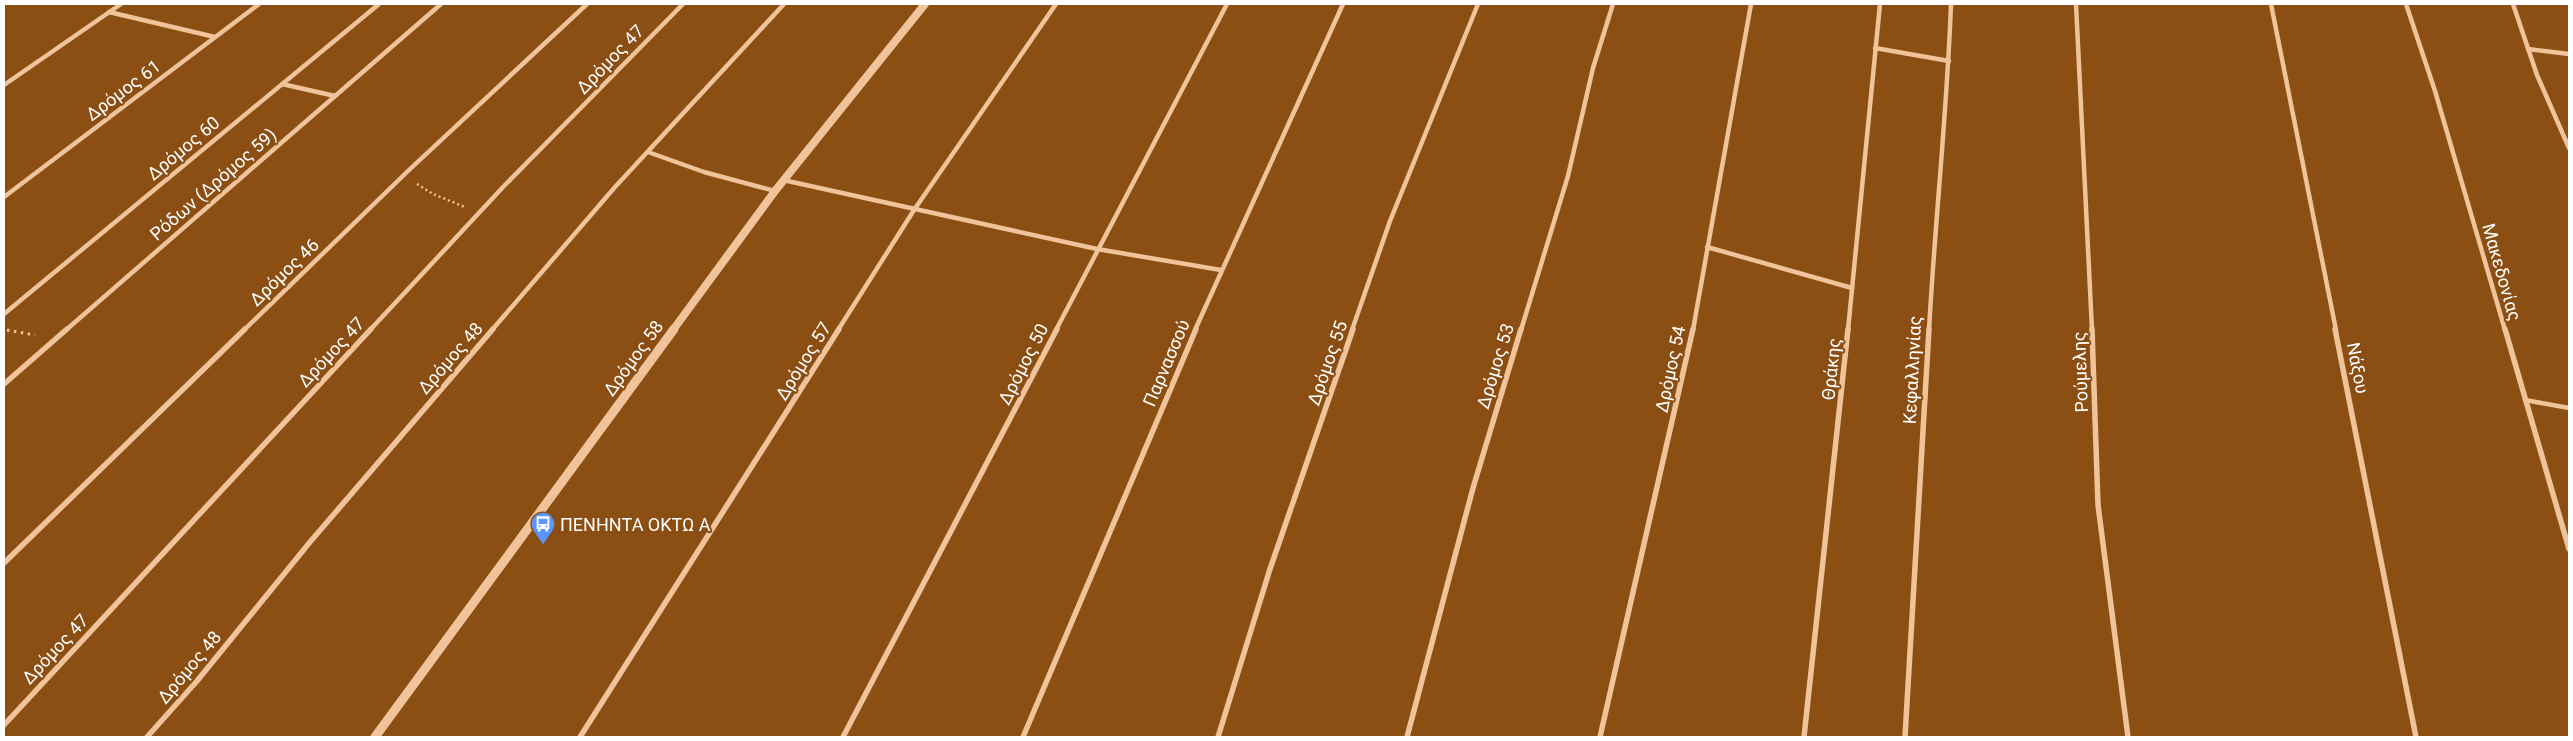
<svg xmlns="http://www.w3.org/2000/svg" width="2573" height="741" viewBox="0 0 2573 741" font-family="Roboto,sans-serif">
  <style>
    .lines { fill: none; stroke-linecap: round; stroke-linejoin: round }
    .path-far1 { stroke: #f0c49a; stroke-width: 2.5; stroke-dasharray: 2 3; stroke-linecap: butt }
    .path { stroke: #f0c49a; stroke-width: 3; stroke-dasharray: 2.5 4.5; stroke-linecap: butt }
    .service { stroke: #f0c49a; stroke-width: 4.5 }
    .minor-far1 { stroke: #f0c49a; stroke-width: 4.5 }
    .minor { stroke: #f0c49a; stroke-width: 5.5 }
    .tertiary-far1 { stroke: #f0c49a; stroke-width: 8 }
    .tertiary { stroke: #f0c49a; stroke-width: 9 }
    .labels { text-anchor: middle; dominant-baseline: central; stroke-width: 4; stroke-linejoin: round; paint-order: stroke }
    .street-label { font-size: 18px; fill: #fff; stroke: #8b4e13 }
    .poi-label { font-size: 18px; fill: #fff; stroke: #8b4e13; text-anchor: start }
  </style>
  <rect width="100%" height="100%" fill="#8b4e13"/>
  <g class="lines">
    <!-- path-far1 -->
    <polyline class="path-far1" points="417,184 433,194 465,207"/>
    <!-- path -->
    <polyline class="path" points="7,330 35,335"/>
    <!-- service -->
    <polyline class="service" points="2525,400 2569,408"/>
    <!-- minor-far1 -->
    <g class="minor-far1">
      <polyline points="2076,4 2092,330"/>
      <polyline points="2271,4 2336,330"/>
      <polyline points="2406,4 2435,91 2505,330"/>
      <polyline points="2513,4 2537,75 2569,148"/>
      <polyline points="109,12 215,37"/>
      <polyline points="1875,48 1949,61"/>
      <polyline points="2528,49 2569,54"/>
      <polyline points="282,84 335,96"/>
      <polyline points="4,85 121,4"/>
      <polyline points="648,152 704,172 775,191"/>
      <polyline points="783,180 1097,249 1221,270"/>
      <polyline points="4,197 259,4"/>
      <polyline points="1707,247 1852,288"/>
      <polyline points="4,314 379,4"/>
      <polyline points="66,330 441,4"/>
      <polyline points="244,330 409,170 587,4"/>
      <polyline points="370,330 504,186 683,4"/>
      <polyline points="492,330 615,187 784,4"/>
      <polyline points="838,330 914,210 1056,4"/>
      <polyline points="1056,330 1227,4"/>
      <polyline points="1195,330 1343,4"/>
      <polyline points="1352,330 1390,221 1478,4"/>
      <polyline points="1521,330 1568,176 1593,68 1613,4"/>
      <polyline points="1693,330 1751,4"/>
      <polyline points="1848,330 1880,4"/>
      <path d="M1929 330C1935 221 1947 113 1951 4"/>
    </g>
    <!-- minor -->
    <g class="minor">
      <polyline points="2092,329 2098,505 2128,737"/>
      <polyline points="2335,329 2416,737"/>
      <polyline points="2505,329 2569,549"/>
      <polyline points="4,384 67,329"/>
      <polyline points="4,563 245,329"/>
      <polyline points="4,725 371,329"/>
      <polyline points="147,737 197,681 310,542 493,329"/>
      <polyline points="580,737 839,329"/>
      <polyline points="843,737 1057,329"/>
      <polyline points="1023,737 1196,329"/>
      <polyline points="1218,737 1270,569 1353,329"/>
      <polyline points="1407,737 1473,488 1521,329"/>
      <polyline points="1600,737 1693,329"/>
      <polyline points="1804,737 1848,329"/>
      <polyline points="1905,737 1929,329"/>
    </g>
    <!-- tertiary-far1 -->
    <polyline class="tertiary-far1" points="673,330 775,191 925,4"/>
    <!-- tertiary -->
    <polyline class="tertiary" points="375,737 674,329"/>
  </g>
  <!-- icons -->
  <defs>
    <symbol id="bus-pin" viewBox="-11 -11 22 30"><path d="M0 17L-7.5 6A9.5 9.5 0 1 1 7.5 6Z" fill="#5a94ff" stroke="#8b4e13"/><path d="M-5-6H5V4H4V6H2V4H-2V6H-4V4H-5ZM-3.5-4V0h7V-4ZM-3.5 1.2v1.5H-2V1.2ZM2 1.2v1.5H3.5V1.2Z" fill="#fff"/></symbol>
  </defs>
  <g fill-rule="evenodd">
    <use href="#bus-pin" x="529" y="510" width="28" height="38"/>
  </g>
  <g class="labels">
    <!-- street labels -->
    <g class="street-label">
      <text transform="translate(610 59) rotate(-46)">Δρόμος 47</text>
      <text transform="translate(123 90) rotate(-37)">Δρόμος 61</text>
      <text transform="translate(183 148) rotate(-40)">Δρόμος 60</text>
      <text transform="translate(213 184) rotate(-41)">Ρόδων (Δρόμος 59)</text>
      <text transform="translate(284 272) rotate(-44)">Δρόμος 46</text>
      <text transform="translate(2502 272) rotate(74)">Μακεδονίας</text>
      <text transform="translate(331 352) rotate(-47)">Δρόμος 47</text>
      <text transform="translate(450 358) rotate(-49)">Δρόμος 48</text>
      <text transform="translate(633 358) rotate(-54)">Δρόμος 58</text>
      <text transform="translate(803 361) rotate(-58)">Δρόμος 57</text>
      <text transform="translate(1166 363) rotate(-67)">Παρνασσού</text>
      <text transform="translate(1327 363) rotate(-71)">Δρόμος 55</text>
      <text transform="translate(1023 364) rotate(-63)">Δρόμος 50</text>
      <text transform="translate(1495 366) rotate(-73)">Δρόμος 53</text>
      <text transform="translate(2358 368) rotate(79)">Νάξου</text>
      <text transform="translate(1670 369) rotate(-78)">Δρόμος 54</text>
      <text transform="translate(1831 369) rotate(-84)">Θράκης</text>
      <text transform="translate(1912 370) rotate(-87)">Κεφαλληνίας</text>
      <text transform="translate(2080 372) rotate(-92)">Ρούμελης</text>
      <text transform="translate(55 649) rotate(-47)">Δρόμος 47</text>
      <text transform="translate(189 667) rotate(-50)">Δρόμος 48</text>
    </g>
    <!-- poi labels -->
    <g class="poi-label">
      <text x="560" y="524">ΠΕΝΗΝΤΑ ΟΚΤΩ Α</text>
    </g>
  </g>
  <!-- border -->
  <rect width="2573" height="741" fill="none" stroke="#ffffff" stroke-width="10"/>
</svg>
